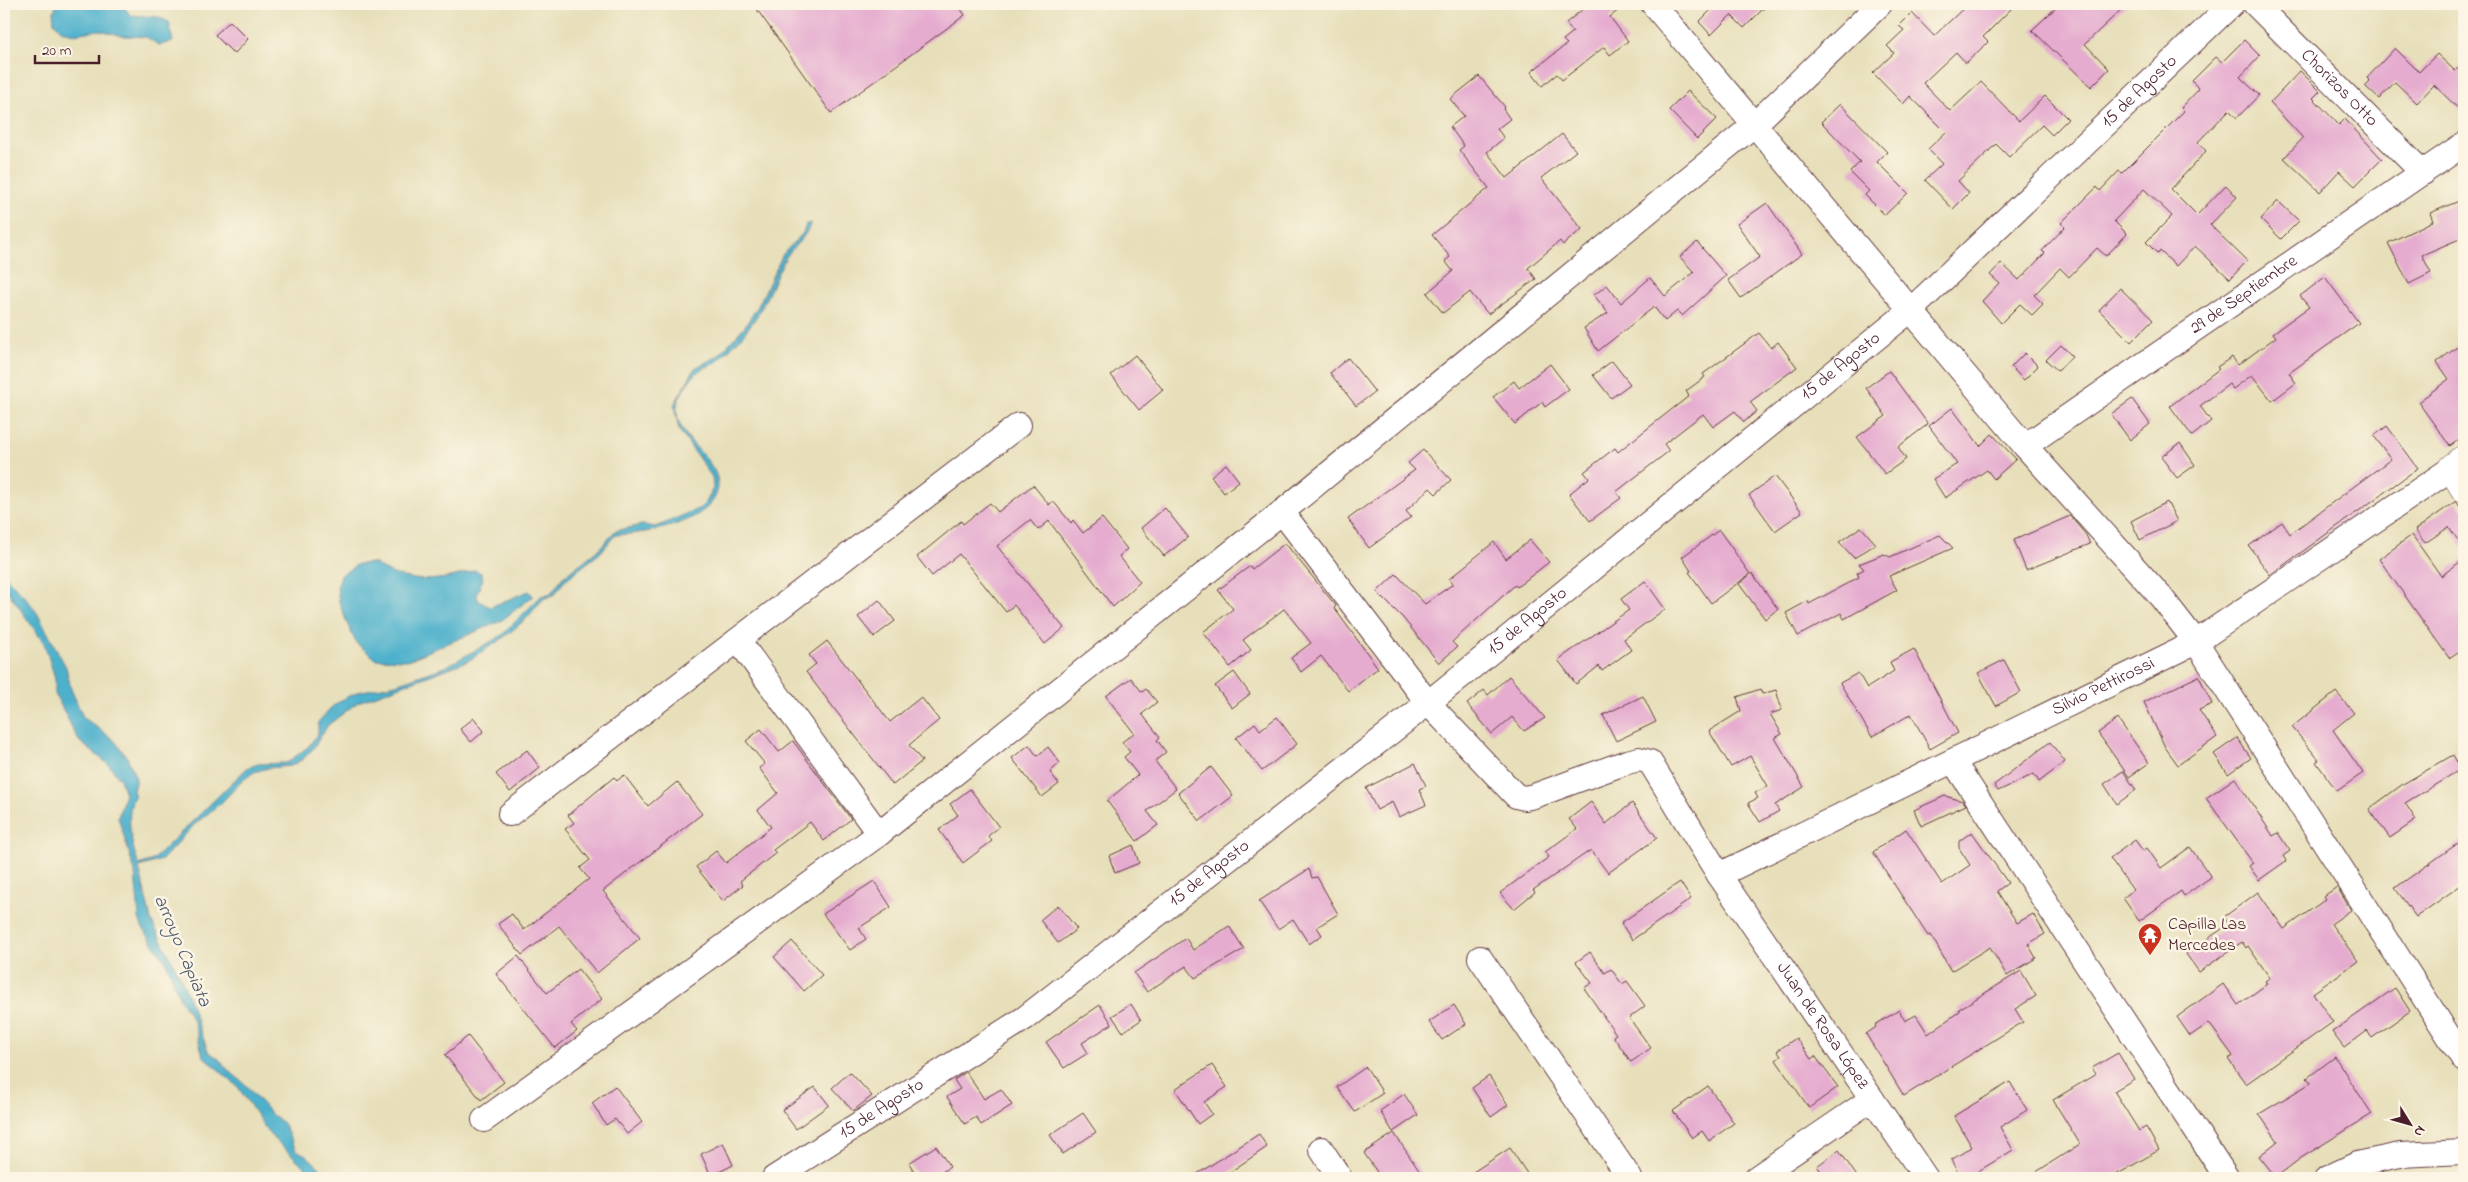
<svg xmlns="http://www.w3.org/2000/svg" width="2468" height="1182" viewBox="0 0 2468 1182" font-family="'Indie Flower',sans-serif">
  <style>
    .water { fill: #4db1cc; stroke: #4c687c }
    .building { fill: #e5accf }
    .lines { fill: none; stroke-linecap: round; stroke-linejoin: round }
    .street-casing { stroke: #623c40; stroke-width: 26 }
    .primary-casing { stroke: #623c40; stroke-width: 29 }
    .street { stroke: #fff; stroke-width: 24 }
    .primary { stroke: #fff; stroke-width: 28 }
    .labels { text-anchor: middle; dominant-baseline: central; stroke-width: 5; stroke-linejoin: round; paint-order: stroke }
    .street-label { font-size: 18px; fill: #4a1f2b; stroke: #fcf5e5 }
    .poi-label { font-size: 18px; fill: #4a1f2b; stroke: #fcf5e5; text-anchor: start }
    .water-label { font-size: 19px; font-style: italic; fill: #4b596b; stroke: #fcf5e5 }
  </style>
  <rect width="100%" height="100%" fill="#fcf5e5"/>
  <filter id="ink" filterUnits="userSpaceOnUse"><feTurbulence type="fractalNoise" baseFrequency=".02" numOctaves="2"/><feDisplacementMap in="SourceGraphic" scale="10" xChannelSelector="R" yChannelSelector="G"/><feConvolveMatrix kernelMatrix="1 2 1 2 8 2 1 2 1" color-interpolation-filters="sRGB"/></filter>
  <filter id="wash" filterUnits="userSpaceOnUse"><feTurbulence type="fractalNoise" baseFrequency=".0096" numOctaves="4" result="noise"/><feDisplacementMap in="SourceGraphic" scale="20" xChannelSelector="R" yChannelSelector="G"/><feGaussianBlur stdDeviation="1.12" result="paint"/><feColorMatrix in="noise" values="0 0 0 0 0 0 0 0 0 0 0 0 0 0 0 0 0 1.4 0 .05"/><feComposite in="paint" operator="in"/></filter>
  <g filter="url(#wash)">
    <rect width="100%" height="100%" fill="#e7dfba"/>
    <!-- water -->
    <g class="water">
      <polygon points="57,4 122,4 130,15 158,17 169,22 173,42 159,45 146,37 125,36 99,30 74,34 62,31 54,22 53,14"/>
      <path d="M811 223C805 240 793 245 785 259 773 280 766 304 752 323 743 336 730 349 719 360 713 365 705 367 699 371 690 377 679 395 677 406 672 444 738 465 712 502 694 526 643 534 615 535L600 553 565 580 555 594 543 599 526 619 503 638 468 661 358 702 328 725 312 750 303 759 291 766 268 768 254 772 242 781 222 802 194 825 162 860 139 867 151 920 182 980 208 1051 219 1059 228 1070 245 1084 273 1116 283 1123 296 1150 306 1155 331 1178H317L270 1135 238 1087 203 1056 194 1022 180 999 166 962 142 927 139 918 135 872 118 817 125 794 120 779 108 764 79 741 55 694V678L44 643 4 586V575L28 600 37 613 66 667 71 689 83 717 114 740 127 757 136 778 133 791 135 796C124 811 132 849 139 865L153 860 247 768 258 764 287 763 309 746 318 733V722L334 705 347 697 358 692 396 684 445 667 501 636 541 596 551 593 562 578 599 549 615 531 642 525 656 527 700 508 707 501 713 488 712 477 679 430 674 405 695 368 718 356 745 326 758 306 783 254 803 233 806 224Z"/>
      <path d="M373 563C405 585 439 583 475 570L481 573 483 579 476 595 479 601 490 607 529 591 533 596 501 621 408 660 376 659 356 643 347 623 339 602 337 588 341 575 358 564Z"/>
    </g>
    <g id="blocks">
      <!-- building -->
      <g class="building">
        <polygon points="753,4 957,4 965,15 831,113"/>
        <polygon points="1589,4 1626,4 1610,17 1628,41 1610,55 1604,47 1562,80 1557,74 1542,86 1531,72 1567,44 1563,40 1573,32 1566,23"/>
        <polygon points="1717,4 1768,4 1744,28 1731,15 1711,35 1699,22"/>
        <polygon points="1968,4 2016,4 1983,37 1988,42 1966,63 1956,52 1923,83 1950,111 1981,82 2019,121 2045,96 2068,119 2052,135 2042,125 2009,157 1996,144 1958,181 1969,193 1953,209 1925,180 1942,164 1928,149 1946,132 1910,96 1903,104 1873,73 1894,53 1887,46 1904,30 1899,26 1912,13 1934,36"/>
        <polygon points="2060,4 2127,4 2085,44 2109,69 2091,87 2032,30"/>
        <polygon points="230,21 248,39 234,54 215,35"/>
        <polygon points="2244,40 2260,56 2240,77 2259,95 2237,118 2229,110 2198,142 2206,151 2171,189 2197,215 2226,185 2237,197 2210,225 2247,261 2230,279 2195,246 2176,266 2160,251 2158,254 2146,242 2172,216 2144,189 2114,221 2127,234 2106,256 2097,248 2069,277 2060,268 2034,295 2043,304 2032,315 2020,304 2001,323 1982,301 1999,283 1990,275 2001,263 2019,280 2045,253 2042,251 2065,227 2061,223 2097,187 2100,191 2119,171 2122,173 2184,111 2181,108 2199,89 2192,81 2216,57 2222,62"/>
        <polygon points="2395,48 2419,72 2437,54 2455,71 2464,62 2464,114 2434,85 2417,103 2395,82 2379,99 2365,86 2370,81 2367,78"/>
        <polygon points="2300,71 2320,91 2313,98 2339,125 2345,119 2382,159 2355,186 2339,171 2320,192 2284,158 2303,138 2270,103"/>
        <polygon points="1479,76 1505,107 1503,109 1510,119 1497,129 1504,138 1487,152 1507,178 1562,134 1576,151 1541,178 1582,229 1563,245 1560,241 1528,268 1536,279 1488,314 1470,292 1443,313 1427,293 1453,271 1445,261 1450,257 1432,235 1489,188 1459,150 1464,146 1450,127 1464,116 1450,99"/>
        <polygon points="1688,91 1717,119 1697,139 1669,110"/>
        <polygon points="1840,104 1887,152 1877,162 1908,193 1885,215 1865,195 1869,191 1850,172 1860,162 1821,122"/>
        <polygon points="2464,199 2464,237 2422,255 2431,273 2409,284 2388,243 2433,221 2430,213"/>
        <polygon points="2278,201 2299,221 2281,239 2261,219"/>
        <polygon points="1767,203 1802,254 1741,298 1728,280 1760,257 1737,224"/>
        <polygon points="1697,242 1726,276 1682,316 1677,311 1665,321 1654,307 1598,351 1584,328 1608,313 1594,295 1607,285 1621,303 1650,278 1665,296 1694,272 1680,257"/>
        <polygon points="2325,277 2359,323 2289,373 2296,383 2272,401 2252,375 2233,389 2229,384 2200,406 2211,421 2192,436 2170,406 2219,369 2217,367 2232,357 2238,365 2276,337 2273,333 2309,307 2300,296"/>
        <polygon points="2120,288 2153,320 2131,342 2099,310"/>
        <polygon points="1759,333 1771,348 1778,342 1797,367 1750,402 1757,411 1744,422 1735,411 1713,427 1703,414 1664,444 1669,451 1616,492 1621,498 1590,521 1569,494 1589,478 1584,472 1615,448 1618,452 1652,425 1689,396 1686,391 1705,377 1703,374"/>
        <polygon points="2464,342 2464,436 2450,446 2418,402 2449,379 2437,362"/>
        <polygon points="2061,345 2072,356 2058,371 2046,360"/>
        <polygon points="2025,353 2038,366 2024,380 2011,367"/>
        <polygon points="1135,355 1163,390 1139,410 1111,375"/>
        <polygon points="1348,358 1375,392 1356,406 1330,373"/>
        <polygon points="1612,361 1630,384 1611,398 1593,375"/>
        <polygon points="1550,364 1569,389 1545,407 1542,402 1515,424 1493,397 1514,381 1519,388"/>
        <polygon points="1889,371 1928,424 1898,447 1906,459 1885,474 1857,437 1886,416 1866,388"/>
        <polygon points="2132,399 2150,424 2130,440 2111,414"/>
        <polygon points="1952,408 1980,446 1992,434 2016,459 1994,479 1987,470 1945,498 1933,479 1957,464 1929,426"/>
        <polygon points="2387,426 2418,468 2270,575 2249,546 2282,522 2290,534 2391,459 2374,436"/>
        <polygon points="2180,443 2195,465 2177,478 2161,457"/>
        <polygon points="1423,450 1451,480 1436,494 1430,488 1406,511 1411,517 1369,548 1348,519 1415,470 1408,463"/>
        <polygon points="1226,464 1239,481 1224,493 1211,476"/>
        <polygon points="1775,476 1802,512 1775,531 1749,495"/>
        <polygon points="1033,485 1049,505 1053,501 1071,523 1073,520 1083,533 1102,518 1127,549 1119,556 1140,582 1113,607 1049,521 1038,530 1030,520 997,546 1064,628 1045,644 1014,605 1006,612 959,554 932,576 917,557 961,521 963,524 990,503 998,512"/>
        <polygon points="2456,501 2464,512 2464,549 2449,527 2425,543 2415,530"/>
        <polygon points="2167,502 2177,521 2140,540 2131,521"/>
        <polygon points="1165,508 1188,537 1164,556 1141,528"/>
        <polygon points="2070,516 2086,535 2090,544 2026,570 2014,540"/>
        <polygon points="1861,527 1876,544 1854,558 1839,542"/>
        <polygon points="1719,530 1750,574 1711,603 1689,572 1691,571 1682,557"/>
        <polygon points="1940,535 1953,548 1889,576 1897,590 1844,619 1841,613 1798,636 1786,613 1808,601 1809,604 1859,577 1857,573 1864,569 1859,564 1884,554 1890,557"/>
        <polygon points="2412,535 2441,576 2464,559 2464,648 2449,658 2379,559"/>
        <polygon points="1530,540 1549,562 1517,587 1515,585 1452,642 1457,647 1439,663 1403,618 1377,592 1396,574 1425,604 1453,584 1449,579 1494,542 1506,559"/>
        <polygon points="1285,543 1336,606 1334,608 1378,668 1348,691 1321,656 1301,672 1291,658 1311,643 1284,609 1243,640 1251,650 1230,667 1203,632 1233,609 1218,590 1250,566 1252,569"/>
        <polygon points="1752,573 1778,609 1765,619 1739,584"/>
        <polygon points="1645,581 1665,609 1624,639 1631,650 1602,671 1599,666 1576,684 1558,660 1629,610 1621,599"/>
        <polygon points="879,600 895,621 874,637 858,617"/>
        <polygon points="827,641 890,722 921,697 939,720 909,745 922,761 893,785 806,672 816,664 809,655"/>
        <polygon points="1914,649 1958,733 1930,749 1911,714 1872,737 1840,683 1858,673 1867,688 1894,671 1890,662"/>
        <polygon points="2004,660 2021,692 1996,706 1978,673"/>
        <polygon points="1234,672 1250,694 1232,708 1215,686"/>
        <polygon points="1509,676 1545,718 1524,731 1512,717 1492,734 1467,704 1484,690 1488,695"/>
        <polygon points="2199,676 2212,704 2199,710 2217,737 2178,765 2165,747 2144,702"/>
        <polygon points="1131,678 1142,692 1146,689 1157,702 1142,714 1160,737 1157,740 1166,752 1155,761 1176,789 1147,811 1158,825 1137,841 1107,801 1138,775 1124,757 1130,752 1122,742 1134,733 1106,696"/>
        <polygon points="1760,689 1762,694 1776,690 1782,710 1770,714 1782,734 1775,738 1804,787 1775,805 1779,811 1760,822 1748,803 1758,798 1755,793 1768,786 1750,756 1731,767 1709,731 1741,711 1737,697"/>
        <polygon points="2336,692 2354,713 2333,730 2363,773 2337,791 2316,762 2319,760 2292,727"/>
        <polygon points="1643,696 1656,722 1616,741 1603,715"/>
        <polygon points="1277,717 1297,744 1262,771 1236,738 1255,723 1260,730"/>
        <polygon points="474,718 484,731 471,742 460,729"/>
        <polygon points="2118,719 2149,763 2129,777 2098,733"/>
        <polygon points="761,729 779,752 793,741 851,819 824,841 810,822 773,850 776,853 740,881 743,885 723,901 696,867 716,851 726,863 771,827 758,810 778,793 759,768 765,764 746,741"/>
        <polygon points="2237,738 2251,758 2228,774 2214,754"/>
        <polygon points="2050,742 2065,762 2039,782 2034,774 1998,791 1994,785"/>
        <polygon points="1029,745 1037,756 1048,747 1060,763 1050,772 1059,784 1042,797 1012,758"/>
        <polygon points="527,750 540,768 510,792 496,774"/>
        <polygon points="2453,755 2461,769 2405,803 2416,820 2390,838 2369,809 2403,784"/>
        <polygon points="1415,763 1426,786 1419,789 1426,805 1399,817 1392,802 1377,810 1366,788"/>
        <polygon points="1211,767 1233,796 1200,821 1178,793"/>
        <polygon points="2123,771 2136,790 2117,804 2104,784"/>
        <polygon points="624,775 648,806 677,782 702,814 603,891 640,938 597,973 559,926 522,955 498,924 512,914 524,930 589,879 580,868 590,860 565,829 574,823 568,815 614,777 617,781"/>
        <polygon points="2235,778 2273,836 2278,833 2290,851 2283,856 2286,861 2259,880 2249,866 2253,863 2206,798"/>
        <polygon points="970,789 999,827 988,836 992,841 963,863 939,830 958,815 950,804"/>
        <polygon points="1945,796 1963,801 1966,805 1921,826 1914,810"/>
        <polygon points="1591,802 1606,824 1632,803 1657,838 1608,873 1591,850 1533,890 1535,892 1514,909 1500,893 1549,857 1545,852 1577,829 1569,819"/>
        <polygon points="1906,829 1942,884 1970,865 1959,848 1959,841 1972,832 2008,883 1997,891 2017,923 2033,914 2045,934 2028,944 2036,958 2007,976 1990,947 1951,971 1931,935 1928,936 1873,852"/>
        <polygon points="2464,839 2464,883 2416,917 2395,888"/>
        <polygon points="2135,840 2143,851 2147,848 2161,868 2190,847 2211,877 2184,896 2181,891 2139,921 2123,898 2133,890 2110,858"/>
        <polygon points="1133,845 1139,863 1115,873 1109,856"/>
        <polygon points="1309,869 1312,878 1317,877 1338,914 1317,927 1322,935 1309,944 1293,919 1278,929 1259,901"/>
        <polygon points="874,881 891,907 859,928 866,939 850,950 823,914"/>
        <polygon points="1680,882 1691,899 1632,940 1621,923"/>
        <polygon points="2337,887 2351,910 2331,924 2358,961 2313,993 2333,1022 2246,1084 2228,1059 2233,1056 2209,1023 2190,1036 2177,1017 2223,984 2238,1005 2267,984 2265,981 2270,978 2248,946 2246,948 2242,942 2199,972 2186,954 2229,924 2224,917 2258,892 2284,929 2326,899 2324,896"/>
        <polygon points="1058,905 1077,929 1058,943 1040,920"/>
        <polygon points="1229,926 1244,949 1195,978 1186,966 1147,992 1134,973 1186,938 1193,950"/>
        <polygon points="792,941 822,975 804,991 774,957"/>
        <polygon points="1590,952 1605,973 1611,969 1622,984 1627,981 1645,1006 1629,1018 1651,1048 1631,1062 1613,1036 1616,1034 1584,988 1592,983 1576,962"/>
        <polygon points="518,956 547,993 578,969 602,999 571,1024 577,1031 555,1048 496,974"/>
        <polygon points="2021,971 2036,996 2015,1009 2023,1022 1904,1096 1866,1034 1876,1027 1875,1025 1899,1010 1905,1021 1916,1015 1928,1034 1960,1011 1959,1009"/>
        <polygon points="2395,988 2410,1011 2372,1038 2367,1031 2344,1048 2332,1032"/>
        <polygon points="1131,1004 1141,1020 1123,1032 1112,1016"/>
        <polygon points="1100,1005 1112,1024 1082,1043 1088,1053 1064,1068 1046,1042"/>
        <polygon points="1454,1005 1466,1024 1442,1040 1429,1022"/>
        <polygon points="468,1036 504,1082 481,1100 445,1055"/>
        <polygon points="1796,1038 1811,1059 1815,1056 1838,1087 1809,1108 1776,1060 1781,1056 1777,1051"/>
        <polygon points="2118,1053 2134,1079 2114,1091 2139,1131 2146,1127 2159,1150 2111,1178 2027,1178 2080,1144 2053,1100 2096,1074 2092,1068"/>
        <polygon points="2335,1057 2372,1114 2301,1158 2276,1177 2259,1156 2278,1141 2259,1114 2311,1083 2307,1078"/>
        <polygon points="1212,1065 1227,1087 1204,1102 1212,1114 1198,1124 1175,1089"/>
        <polygon points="1366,1067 1383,1093 1355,1112 1337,1087"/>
        <polygon points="850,1072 872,1096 853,1111 832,1088"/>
        <polygon points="966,1072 984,1099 1001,1089 1012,1105 981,1125 976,1117 965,1124 947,1097 960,1089 954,1080"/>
        <polygon points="1489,1076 1508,1105 1491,1117 1472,1088"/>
        <polygon points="2010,1082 2027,1110 2000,1127 2013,1150 1967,1178 1961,1178 1951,1160 1972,1147 1954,1116"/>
        <polygon points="615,1086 642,1122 627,1134 615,1119 606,1125 592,1103"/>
        <polygon points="1708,1086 1734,1123 1709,1141 1702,1131 1692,1138 1673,1111"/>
        <polygon points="815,1087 829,1105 796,1129 782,1110"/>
        <polygon points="1404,1094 1418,1115 1393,1132 1380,1111"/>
        <polygon points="1083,1113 1096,1132 1063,1154 1050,1135"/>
        <polygon points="1394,1133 1424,1178 1381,1178 1364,1153"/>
        <polygon points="1259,1134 1267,1147 1221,1178 1191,1178"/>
        <polygon points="723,1143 733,1165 711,1176 701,1154"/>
        <polygon points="936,1146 950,1167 932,1178 918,1178 909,1163"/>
        <polygon points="1510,1148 1530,1178 1464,1178"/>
        <polygon points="1839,1150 1858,1178 1826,1178 1817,1166"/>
      </g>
    </g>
  </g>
  <g filter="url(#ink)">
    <use href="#blocks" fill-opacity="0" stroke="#623c40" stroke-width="1"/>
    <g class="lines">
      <defs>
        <g id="street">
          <polyline points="1653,4 2025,446 2161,597 2196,642 2464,1060"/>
          <path id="s1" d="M2255 4 2423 173"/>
          <path id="s2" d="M2025 446 2464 144"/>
          <path id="s3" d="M1282 512 1428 703 1516 796 1525 798 1534 796 1627 762 1639 759 1650 762 1719 875 1926 1178"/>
          <polyline points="738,640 879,834"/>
          <polyline points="1953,761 2227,1178"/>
          <polyline points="510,814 1019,425"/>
          <path id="s4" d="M1719 875 2196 642 2452 468"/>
          <polyline points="1480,958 1630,1178"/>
          <polyline points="484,1120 879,834 1282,512 1755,124 1880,4"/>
          <polyline points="1321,1149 1340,1178"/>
          <path id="s5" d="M774 1178 1025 1018 1428 703 1912 309 2232 4"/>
          <polyline points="1756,1178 1872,1099"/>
          <polyline points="2327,1178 2357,1164 2400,1155 2464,1152"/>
        </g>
        <polyline id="primary" points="2464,459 2452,468 2464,488"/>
      </defs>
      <!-- street casing -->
      <use href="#street" class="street-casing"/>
      <!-- primary casing -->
      <use href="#primary" class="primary-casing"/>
      <!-- street -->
      <use href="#street" class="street"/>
      <!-- primary -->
      <use href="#primary" class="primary"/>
    </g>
  </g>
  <!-- icons -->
  <defs>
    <symbol id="temple-pin" viewBox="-11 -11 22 30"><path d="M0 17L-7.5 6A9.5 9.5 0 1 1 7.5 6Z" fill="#c8321e" stroke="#fcf5e5"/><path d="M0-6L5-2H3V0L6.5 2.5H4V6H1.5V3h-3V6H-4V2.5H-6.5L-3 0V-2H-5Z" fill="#fff"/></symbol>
  </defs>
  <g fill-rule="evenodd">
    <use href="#temple-pin" x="2136" y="921" width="28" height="38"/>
  </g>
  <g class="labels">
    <!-- street labels -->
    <g class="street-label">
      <text stroke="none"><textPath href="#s1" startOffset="119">Chorizos Otto</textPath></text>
      <text stroke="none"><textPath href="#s5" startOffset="1748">15 de Agosto</textPath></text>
      <text stroke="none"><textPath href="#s2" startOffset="266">29 de Septiembre</textPath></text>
      <text stroke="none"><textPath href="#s5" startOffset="1342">15 de Agosto</textPath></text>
      <text stroke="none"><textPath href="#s5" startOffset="938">15 de Agosto</textPath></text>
      <text stroke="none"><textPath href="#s4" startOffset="428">Silvio Pettirossi</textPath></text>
      <text stroke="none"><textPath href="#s5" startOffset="532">15 de Agosto</textPath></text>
      <text stroke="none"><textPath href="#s3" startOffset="825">Juan de Rosa López</textPath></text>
      <text stroke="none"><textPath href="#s5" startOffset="128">15 de Agosto</textPath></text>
    </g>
    <!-- poi labels -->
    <g class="poi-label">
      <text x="2168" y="925">Capilla Las<tspan x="2168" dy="21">Mercedes</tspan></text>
    </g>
    <!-- water labels -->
    <g class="water-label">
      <text transform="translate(182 951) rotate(67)">arroyo Capiata</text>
    </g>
  </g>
  <!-- margin -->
  <rect width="2468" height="1182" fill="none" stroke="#fcf5e5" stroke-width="20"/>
  <!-- north arrow -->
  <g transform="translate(2410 1124) rotate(127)" stroke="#fcf5e5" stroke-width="4" paint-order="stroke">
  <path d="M0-4L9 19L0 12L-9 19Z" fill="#4a1f2b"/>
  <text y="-8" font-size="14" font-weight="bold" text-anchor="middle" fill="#4a1f2b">N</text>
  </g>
  <!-- scale -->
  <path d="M35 55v8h64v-8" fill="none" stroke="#4a1f2b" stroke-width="2.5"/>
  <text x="42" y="55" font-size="15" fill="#4a1f2b" stroke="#fcf5e5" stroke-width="4" paint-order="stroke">20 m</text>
</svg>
